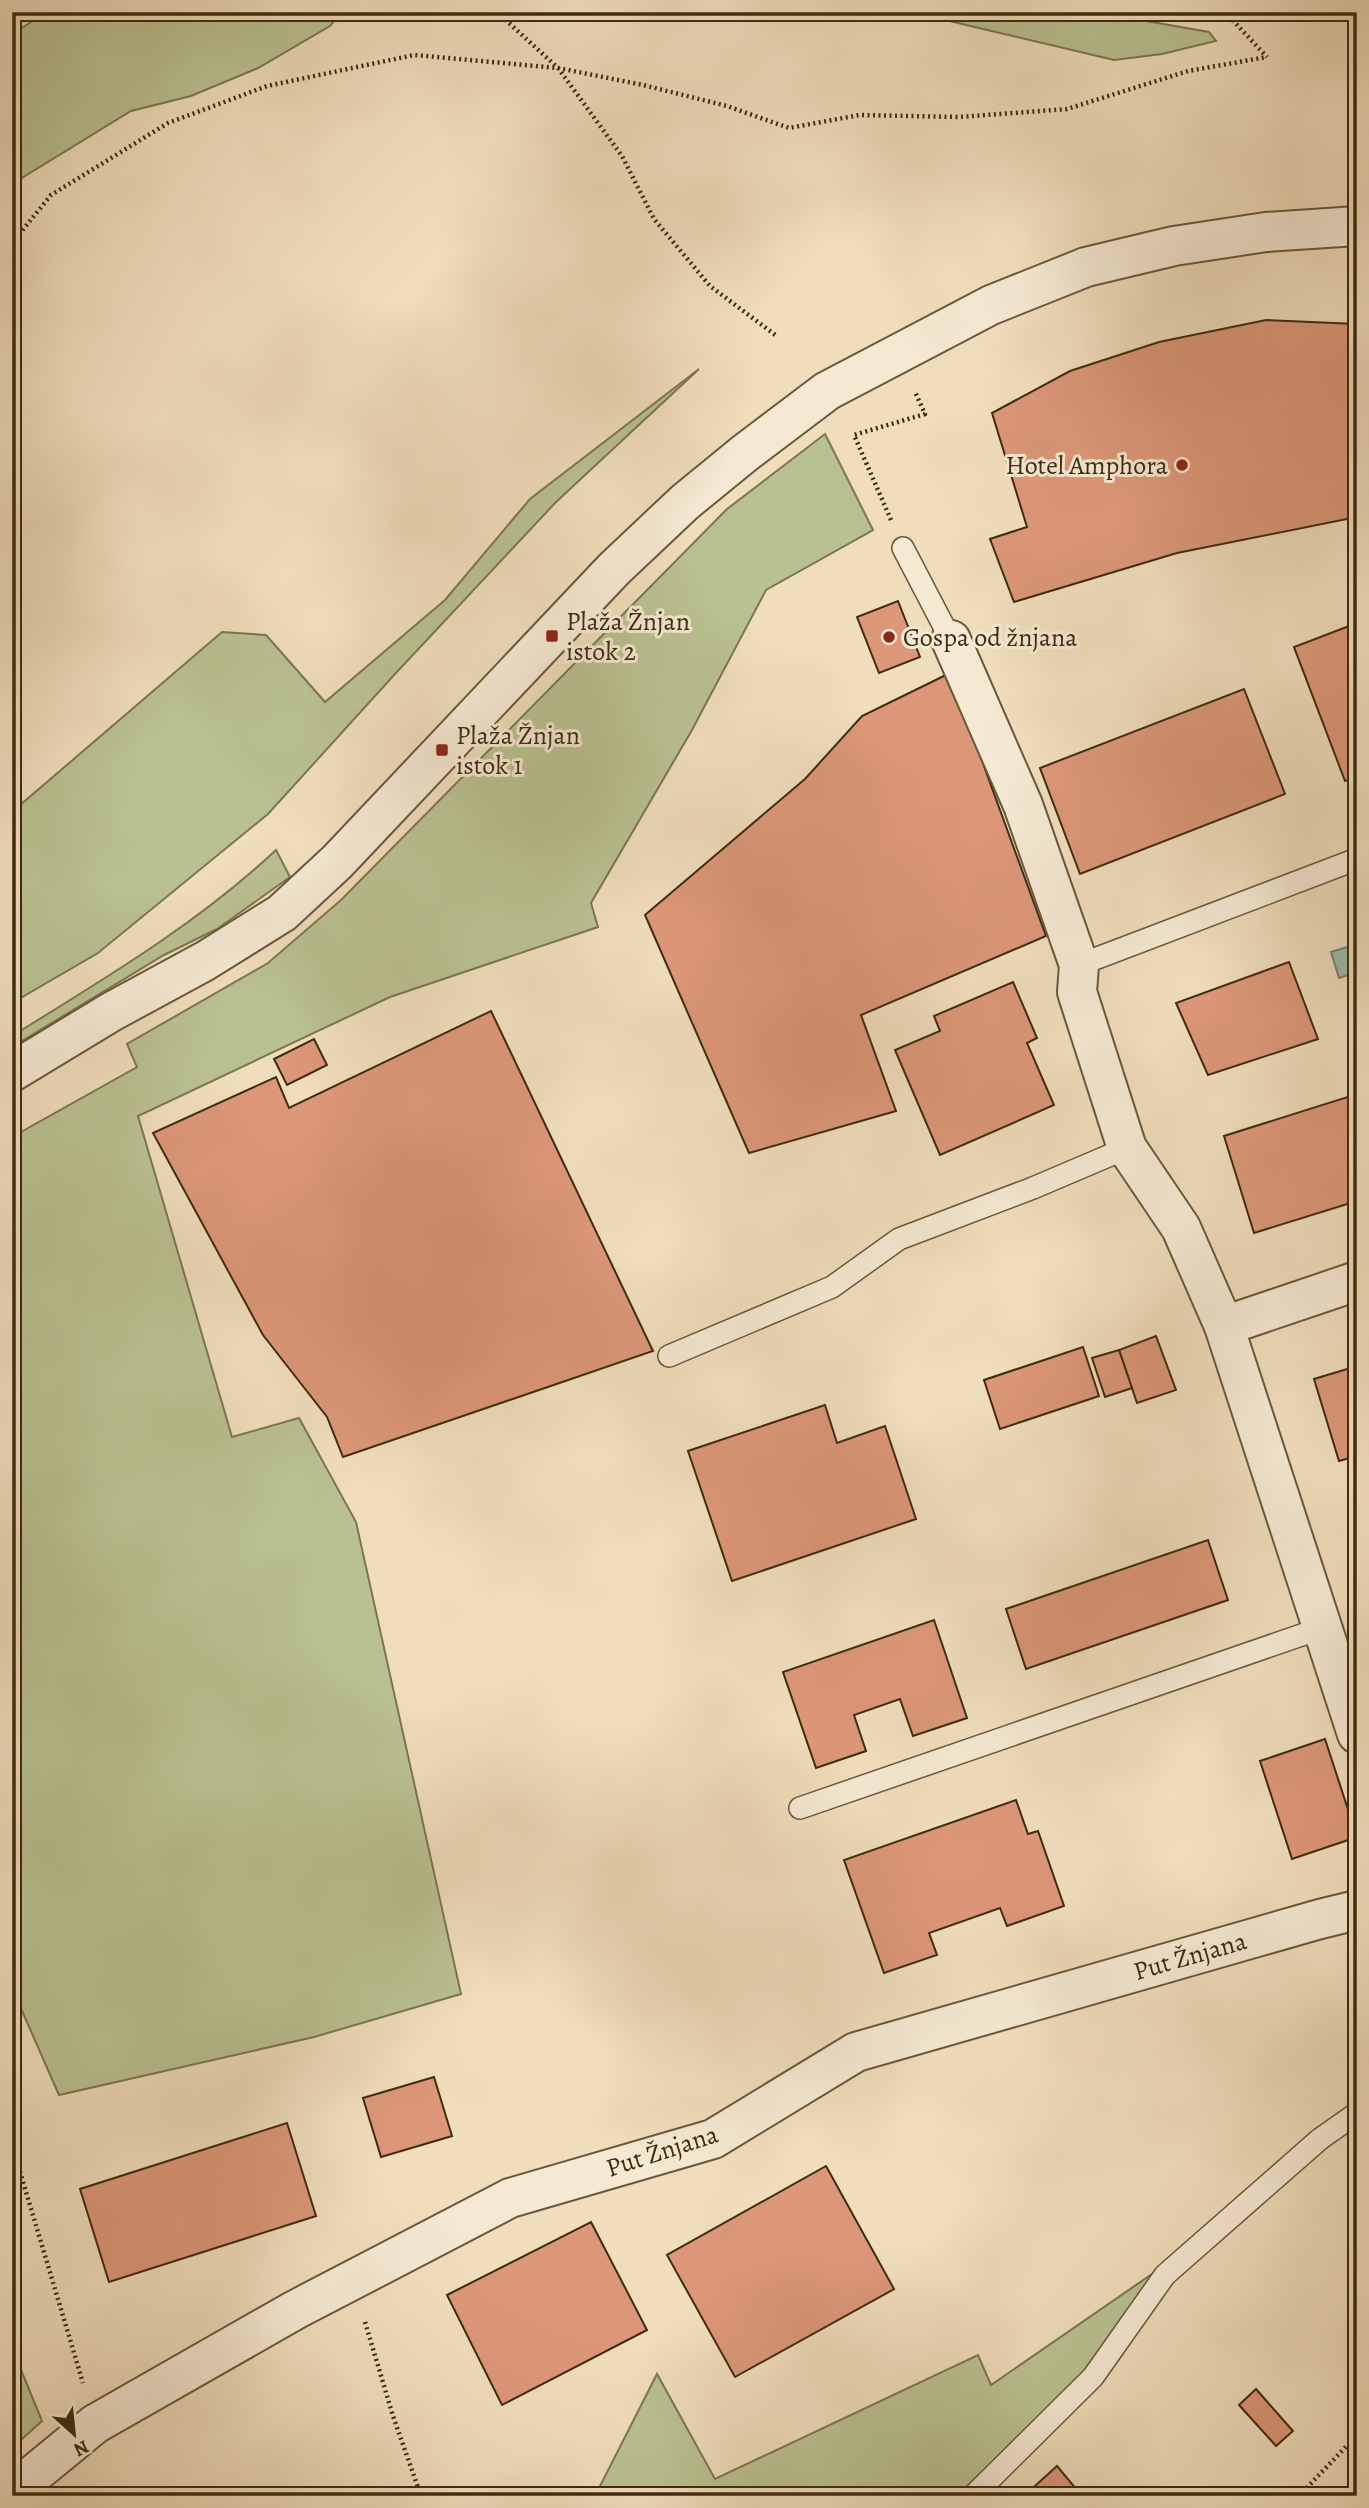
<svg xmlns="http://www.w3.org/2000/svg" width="1369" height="2508" viewBox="0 0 1369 2508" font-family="Alegreya,serif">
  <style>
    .green { fill: #bac191; stroke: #7c7650; stroke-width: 2 }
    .water { fill: #9bbcac; stroke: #76826e; stroke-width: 2 }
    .building { fill: #dc9778; stroke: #3e2b10; stroke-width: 2 }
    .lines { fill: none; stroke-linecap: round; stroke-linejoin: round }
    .service-casing { stroke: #6a583b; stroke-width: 24 }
    .minor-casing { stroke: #6a583b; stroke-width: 42 }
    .path { stroke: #3e2b10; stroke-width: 4.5; stroke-dasharray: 2 3.5; stroke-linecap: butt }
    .service { stroke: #f5e9d3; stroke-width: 21 }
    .minor { stroke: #f5e9d3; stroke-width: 38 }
    .poi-dot { fill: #8f2418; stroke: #f5e9d3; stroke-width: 2.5 }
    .labels { text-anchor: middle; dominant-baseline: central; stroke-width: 6; stroke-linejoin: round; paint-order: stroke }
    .poi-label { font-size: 26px; fill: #3e2b10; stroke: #f5e9d3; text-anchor: start }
    .street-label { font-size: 26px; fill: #3e2b10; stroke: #f5e9d3 }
  </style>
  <rect width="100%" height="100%" fill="#f0ddbc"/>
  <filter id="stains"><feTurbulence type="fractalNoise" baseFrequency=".00286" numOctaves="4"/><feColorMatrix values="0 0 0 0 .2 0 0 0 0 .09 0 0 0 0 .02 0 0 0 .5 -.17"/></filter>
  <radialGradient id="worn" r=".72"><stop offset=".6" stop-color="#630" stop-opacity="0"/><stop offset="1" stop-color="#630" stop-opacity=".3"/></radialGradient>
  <!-- green -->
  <g class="green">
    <polygon points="47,12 341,12 330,26 258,68 191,96 131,111 12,184 12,34"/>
    <polygon points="927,12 1118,12 1129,18 1209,32 1216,41 1162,54 1114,60 941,19"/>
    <polygon points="699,369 556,502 395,674 268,814 98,953 12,1003 12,812 222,632 266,635 325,702 445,600 530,499"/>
    <polygon points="825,434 873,530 766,590 692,730 591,903 598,927 390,997 138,1116 232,1437 299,1418 356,1522 461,1994 314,2037 59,2095 12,1988 12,1137 137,1067 127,1044 268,963 341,900 727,509"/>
    <path d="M276 850 290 877 217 929 164 955 12 1047V1036C104 979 197 924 276 850Z"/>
    <polygon points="1165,2265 1086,2372 957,2496 595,2496 657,2374 715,2479 978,2355 991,2385"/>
    <polygon points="12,2348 42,2421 12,2448"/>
  </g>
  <!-- water -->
  <polygon class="water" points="1357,944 1357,972 1339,978 1331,952"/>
  <!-- building -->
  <g class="building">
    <polygon points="1266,320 1356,324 1354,334 1357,334 1357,517 1177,553 1014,602 990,539 1027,527 992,413 1070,371 1159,342"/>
    <polygon points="898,601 920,657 879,673 857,617"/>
    <polygon points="1357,623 1357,777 1345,781 1294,647"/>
    <polygon points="950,673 1046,936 861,1015 896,1111 749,1153 645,915 805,779 862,716"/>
    <polygon points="1244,689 1285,794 1080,874 1040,768"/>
    <polygon points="1289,962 1318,1039 1208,1075 1176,1003"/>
    <polygon points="1013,982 1037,1038 1027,1043 1054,1105 940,1155 895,1050 940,1031 934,1016"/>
    <polygon points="491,1011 653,1351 343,1457 327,1417 263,1335 153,1133 276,1077 289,1108"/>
    <polygon points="314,1039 327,1065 287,1085 274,1059"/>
    <polygon points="1357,1094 1357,1201 1254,1233 1224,1136"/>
    <polygon points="1156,1336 1176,1390 1137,1403 1119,1350"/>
    <polygon points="1083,1347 1099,1396 1000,1429 984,1380"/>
    <polygon points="1119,1350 1132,1388 1105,1397 1092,1358"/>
    <polygon points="1357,1366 1357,1456 1339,1461 1314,1379"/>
    <polygon points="825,1405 837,1443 885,1426 916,1519 732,1581 688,1451"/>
    <polygon points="1208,1540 1228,1600 1026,1669 1006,1609"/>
    <polygon points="934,1620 967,1718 913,1736 900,1699 854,1715 866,1751 816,1768 783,1672"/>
    <polygon points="1325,1739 1357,1837 1292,1859 1260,1761"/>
    <polygon points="1016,1800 1028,1834 1038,1831 1064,1906 1007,1926 1000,1908 929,1933 937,1955 884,1973 844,1860"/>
    <polygon points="434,2077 452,2136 381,2157 363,2098"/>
    <polygon points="287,2123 316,2216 109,2282 80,2189"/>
    <polygon points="826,2166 894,2289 735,2377 667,2255"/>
    <polygon points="591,2222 647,2330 502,2405 447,2295"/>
    <polygon points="1256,2389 1293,2431 1276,2446 1239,2405"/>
    <polygon points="1057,2466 1082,2496 1024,2496"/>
  </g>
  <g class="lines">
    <defs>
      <g id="service">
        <polyline points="903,548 951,640"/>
        <polyline points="1079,965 1357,859"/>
        <polyline points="669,1356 832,1287 899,1239 1033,1188 1127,1148"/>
        <polyline points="800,1808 1322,1628"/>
        <polyline points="973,2496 1093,2377 1165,2275 1320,2139 1357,2113"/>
      </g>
      <g id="minor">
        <polyline points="951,640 1023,805 1079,965 1077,992 1127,1148 1181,1228 1224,1326 1357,1734"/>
        <polyline points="12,1072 111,1012 205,961 282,913 337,862 614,569 685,502 745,453 827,391 991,305 1086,267 1174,246 1266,232 1357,226"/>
        <polyline points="1224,1326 1357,1281"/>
        <polyline points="12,2492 95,2424 295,2310 510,2198 713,2139 856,2052 1320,1919 1357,1910"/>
      </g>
    </defs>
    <!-- service casing -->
    <use href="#service" class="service-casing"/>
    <!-- minor casing -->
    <use href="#minor" class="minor-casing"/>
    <!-- path -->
    <g class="path">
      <polyline points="497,12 558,68 622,156 654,219 710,286 778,337"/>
      <polyline points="1225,12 1267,57"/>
      <polyline points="12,243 51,195 168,123 267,86 414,55 558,68 643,85 727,106 789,128 859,115 959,117 1067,109 1188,71 1267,57"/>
      <polyline points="891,520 854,435 925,414 915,392"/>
      <polyline points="12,2145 83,2383"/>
      <polyline points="365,2322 393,2416 421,2496"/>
      <polyline points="1299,2496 1357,2435"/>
    </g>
    <!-- service -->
    <use href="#service" class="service"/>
    <!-- minor -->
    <use href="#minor" class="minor"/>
  </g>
  <!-- markers -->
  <g class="poi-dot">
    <circle cx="1182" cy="465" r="7"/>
    <rect x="545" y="629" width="14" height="14" rx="3.5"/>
    <circle cx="889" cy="637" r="7"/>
    <rect x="435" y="743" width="14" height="14" rx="3.5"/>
  </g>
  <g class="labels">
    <!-- poi labels -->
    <g class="poi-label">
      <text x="1168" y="465" text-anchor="end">Hotel Amphora</text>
      <text x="566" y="621">Plaža Žnjan<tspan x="566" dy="30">istok 2</tspan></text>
      <text x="903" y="637">Gospa od žnjana</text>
      <text x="456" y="735">Plaža Žnjan<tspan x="456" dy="30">istok 1</tspan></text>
    </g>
    <!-- street labels -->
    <g class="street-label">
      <text transform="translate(1190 1956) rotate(-16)">Put Žnjana</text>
      <text transform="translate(662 2151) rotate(-18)">Put Žnjana</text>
    </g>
  </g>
  <!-- margin -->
  <rect width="1369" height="2508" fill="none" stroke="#f0ddbc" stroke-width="42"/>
  <rect x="14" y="14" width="1341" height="2480" fill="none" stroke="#3e2b10" stroke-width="3.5"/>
  <rect x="21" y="21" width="1327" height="2466" fill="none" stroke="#3e2b10" stroke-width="2"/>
  <!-- north arrow -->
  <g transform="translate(74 2434) rotate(153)" stroke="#f5e9d3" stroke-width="5" paint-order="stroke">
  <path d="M0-5L12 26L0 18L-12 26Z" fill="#3e2b10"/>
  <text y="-10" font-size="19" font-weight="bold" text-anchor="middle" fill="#3e2b10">N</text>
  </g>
  <rect width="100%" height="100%" filter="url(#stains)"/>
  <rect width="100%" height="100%" fill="url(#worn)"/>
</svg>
